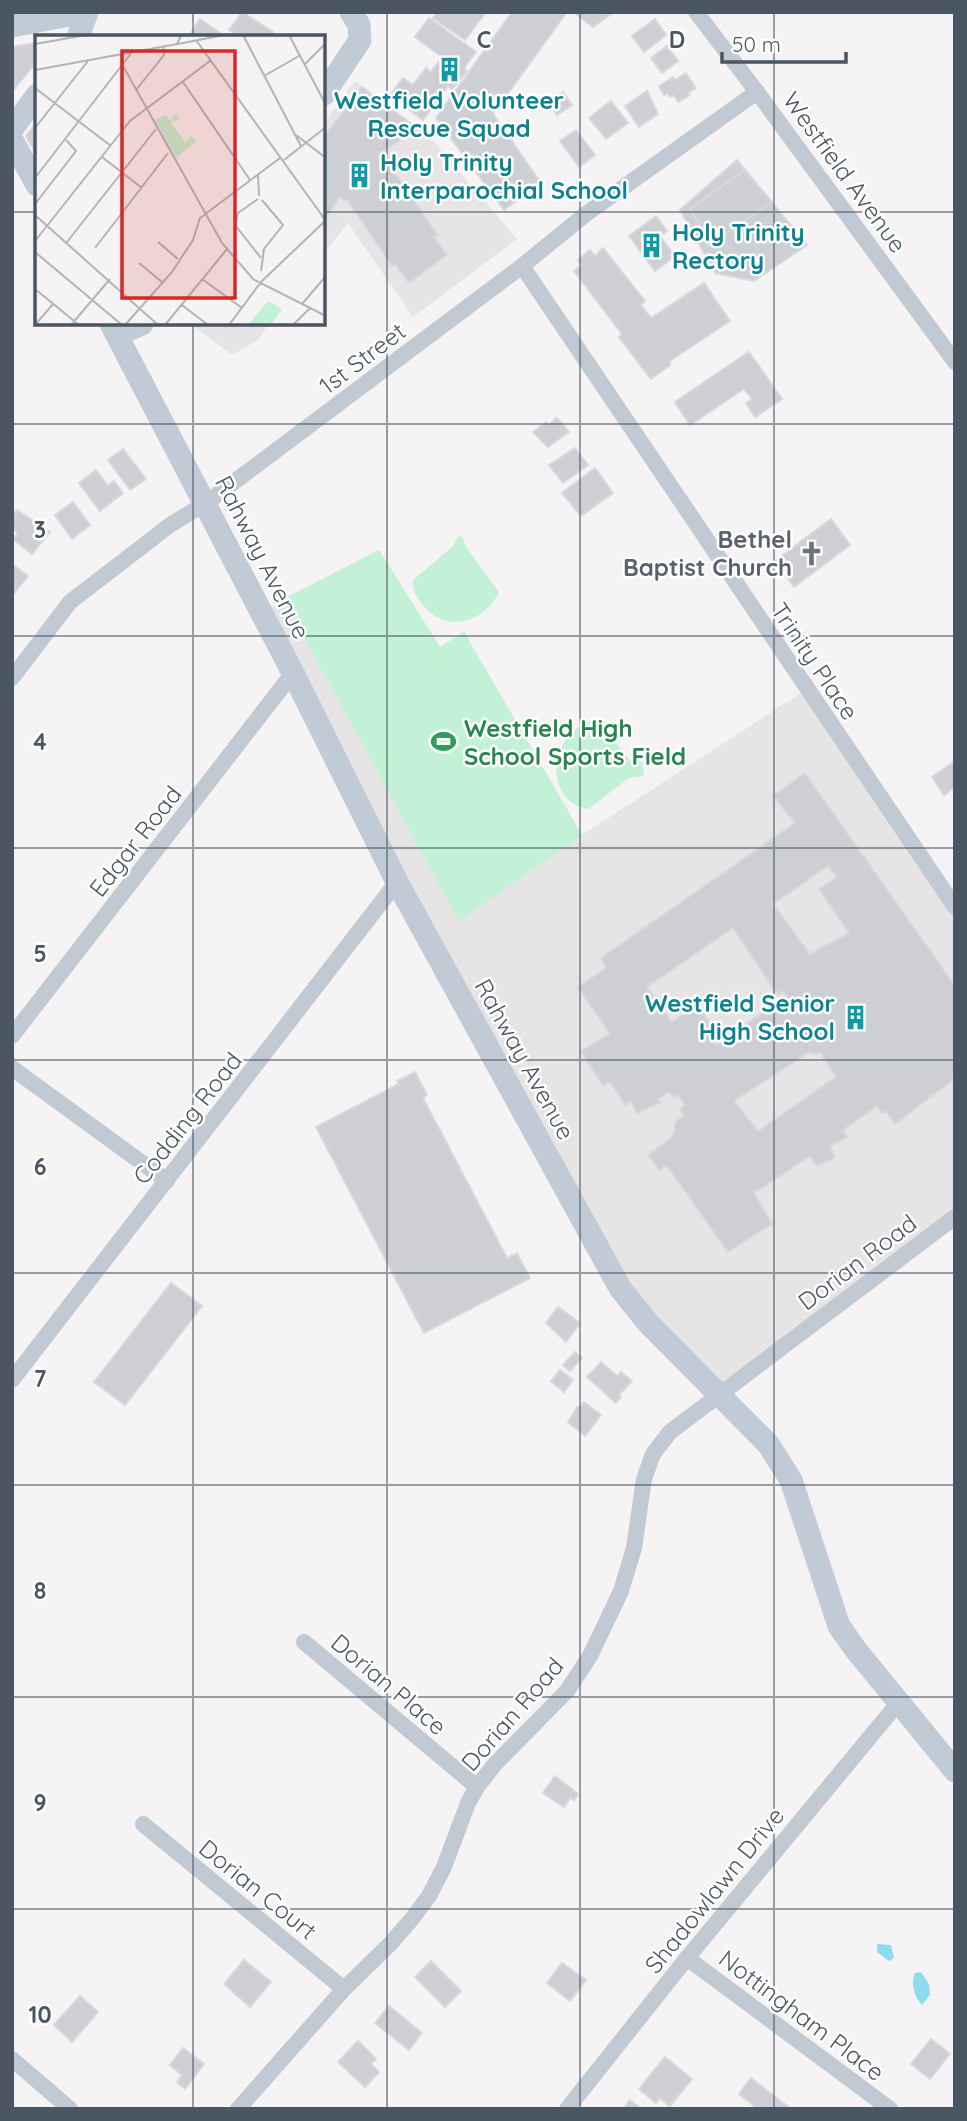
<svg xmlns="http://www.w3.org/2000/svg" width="967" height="2121" viewBox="0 0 967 2121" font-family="Quicksand,sans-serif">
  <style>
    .education { fill: #e6e4e5 }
    .green { fill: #c3f1d5 }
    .water { fill: #90daee }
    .building { fill: #cdcfd5; stroke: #d7d9de; stroke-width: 2; fill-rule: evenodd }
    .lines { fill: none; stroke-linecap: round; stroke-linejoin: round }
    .street { stroke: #c1cad2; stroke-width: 16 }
    .secondary { stroke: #c1cbd6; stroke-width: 23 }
    .grid { fill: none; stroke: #4a5661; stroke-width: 2; stroke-opacity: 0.55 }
    .labels { text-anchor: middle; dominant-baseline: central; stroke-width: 5; stroke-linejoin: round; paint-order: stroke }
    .culture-label { font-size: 24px; font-weight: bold; fill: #0d838f; stroke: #fff; text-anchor: start }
    .street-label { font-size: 24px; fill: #4a5661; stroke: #fff }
    .worship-label { font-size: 24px; font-weight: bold; fill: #5b616d; stroke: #fff; text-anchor: end }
    .leisure-label { font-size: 24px; font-weight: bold; fill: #27864d; stroke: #fff; text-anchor: start }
    .inset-road { fill: none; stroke: #b1b4b9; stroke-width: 2 }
    .view { fill: #d62828; fill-opacity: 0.15; stroke: #d62828; stroke-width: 3.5 }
    .inset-edge { fill: none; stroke: #4a5661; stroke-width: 3.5 }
    .grid-label { font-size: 23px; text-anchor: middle; font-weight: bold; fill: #4a5661; stroke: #fff; stroke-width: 5; stroke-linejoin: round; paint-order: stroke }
  </style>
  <rect width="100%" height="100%" fill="#f5f3f3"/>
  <!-- education -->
  <g class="education">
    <polygon points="355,81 430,137 517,239 413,317 348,223 324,253 324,123"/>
    <polygon points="191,324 269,324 258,340 232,355"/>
    <polygon points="379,550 440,647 464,632 582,835 807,689 955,902 955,1217 719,1394 648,1323 262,613"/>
  </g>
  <!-- green -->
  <g class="green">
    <path d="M461 535 468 550 499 592C484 623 446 634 423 605 417 597 412 591 413 580L452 547 456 539Z"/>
    <polygon points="379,550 440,647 464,632 582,835 459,921 283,599"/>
    <path d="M590 721H599L631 762H642L644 776 629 778 588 809C544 802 548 736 590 721Z"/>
  </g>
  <!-- water -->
  <g class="water">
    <polygon points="877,1944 891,1945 894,1958 889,1961 877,1952"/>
    <path d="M921 1972 929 1984 930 1995 922 2005C915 1998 910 1983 915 1973Z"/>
  </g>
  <!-- building -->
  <g class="building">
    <polygon points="242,12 273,32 269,37 239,37 229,30"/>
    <polygon points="437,12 486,12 465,40 433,18"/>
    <polygon points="512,12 567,12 493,114 541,183 504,210 436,118"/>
    <polygon points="573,12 614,12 593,27"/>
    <polygon points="429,18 476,52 464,68 467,71 452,89 448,86 423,120 390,95 403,78 413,85 426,68 431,72 442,57 415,37"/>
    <polygon points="200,19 223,35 222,37 188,37"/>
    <polygon points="655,19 666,35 644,52 632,36"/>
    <polygon points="35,43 37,61 12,92 12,47"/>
    <polygon points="667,46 678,61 662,73 651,58"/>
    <polygon points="686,73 696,88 688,93 690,95 678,102 674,95 670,97 667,93 664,95 659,86 673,77 675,80"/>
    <polygon points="362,87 417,128 381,153 438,236 434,237 447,255 409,283 395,264 392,266 348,201 340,198 324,220 324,137"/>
    <polygon points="647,91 658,114 639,127 625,106"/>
    <polygon points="563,92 572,105 557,115 549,102"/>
    <polygon points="611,101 628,123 606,139 589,118"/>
    <polygon points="37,122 37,155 26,136"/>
    <polygon points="576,130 595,155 579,167 560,141"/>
    <polygon points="737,160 807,245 754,281 715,273 680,210"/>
    <polygon points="745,170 772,202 708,246 709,239 690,209"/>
    <polygon points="656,216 667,231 660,236 675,256 655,271 629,236"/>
    <polygon points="603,248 645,301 641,305 651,318 704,283 730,321 670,361 670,365 651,379 619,337 622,334 574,271 582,265 578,260 590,250 595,256"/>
    <polygon points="749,352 782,399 755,417 746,403 752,399 744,389 690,425 675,402"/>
    <polygon points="557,418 569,432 548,447 533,432 546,422 549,425"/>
    <polygon points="575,448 588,465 563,483 549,465"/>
    <polygon points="123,449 146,479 130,490 108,460"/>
    <polygon points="595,468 613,493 581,516 562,493"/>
    <polygon points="96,470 108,486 114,481 123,493 100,511 79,483"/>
    <polygon points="73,502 90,525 72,539 55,515"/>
    <polygon points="17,510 50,532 32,554 13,539 18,533 12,529 12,516"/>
    <polygon points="831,519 850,545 794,587 775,561"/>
    <polygon points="12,564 28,576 12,596"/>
    <polygon points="955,761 955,787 944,795 932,777"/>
    <path d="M805 773 955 986V1074L952 1076 954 1079 895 1124 886 1111 882 1113 877 1106 843 1130 847 1137 830 1146 835 1158 817 1166 810 1156 754 1193 772 1224 728 1252 667 1166 659 1170 648 1155 673 1137 676 1121 684 1116 680 1109 685 1105 678 1095 675 1098 669 1092 658 1099 660 1103 637 1113 631 1101 626 1106 610 1082 603 1086 581 1051 610 1034 578 987 606 968 601 958 795 823 773 796ZM828 866 837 877 819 889 849 933 810 954 773 904ZM733 928 778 995 783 991 791 1003 778 1012 773 1005 716 1045 706 1030 712 1026 697 1005 672 1022 647 987ZM809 1052 816 1054 820 1052 836 1077 758 1131 734 1101Z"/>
    <polygon points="415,1072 427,1095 423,1098 507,1258 517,1253 530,1278 424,1333 316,1127 399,1084 397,1081"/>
    <polygon points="171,1283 202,1306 125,1405 94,1382"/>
    <polygon points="558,1307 580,1323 566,1342 546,1323"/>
    <polygon points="575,1352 582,1358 570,1371 563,1365"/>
    <polygon points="601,1362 617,1376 621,1372 632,1381 619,1395 621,1397 616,1403 587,1377"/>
    <polygon points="560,1370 573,1380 564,1392 551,1381"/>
    <polygon points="584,1402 601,1415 585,1436 568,1422 577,1407 578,1408"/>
    <polygon points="555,1776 578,1794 574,1800 570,1798 564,1807 543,1793"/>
    <polygon points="244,1960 271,1982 250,2007 224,1984"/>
    <polygon points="431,1961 461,1991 445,2007 415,1977"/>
    <polygon points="562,1963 586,1980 570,2001 547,1983"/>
    <polygon points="80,1996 98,2012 72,2042 54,2025"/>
    <polygon points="389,2006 422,2033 409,2050 375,2023"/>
    <polygon points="931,2039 950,2054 930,2079 911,2064"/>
    <polygon points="358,2041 376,2059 371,2064 379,2072 365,2087 338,2062"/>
    <polygon points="183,2048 204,2064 185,2089 177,2082 182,2075 170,2065"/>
    <polygon points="665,2057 692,2079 670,2106 660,2098 656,2103 639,2089"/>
    <polygon points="751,2078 791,2109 758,2109 739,2094"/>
    <polygon points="630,2100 642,2109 623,2109"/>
  </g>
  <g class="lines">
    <!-- street -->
    <g class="street">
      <polyline points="696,12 757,92 955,362"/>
      <polyline points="522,266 955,907"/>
      <polyline points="12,678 70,602 170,525 206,503 522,266 586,214 757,92"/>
      <polyline points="12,1036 293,673"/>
      <polyline points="12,1068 167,1181"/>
      <polyline points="12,1380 397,882"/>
      <polyline points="304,1642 477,1787"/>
      <polyline points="143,1824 344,1989"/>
      <polyline points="687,1958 890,2109"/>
      <polyline points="12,2059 70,2109"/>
      <polyline points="238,2109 344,1989 391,1943 411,1920 429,1896 444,1867 468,1803 477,1787 495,1764 567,1691 590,1656 621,1591 634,1548 644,1479 653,1454 670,1432 955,1217"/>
      <polyline points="567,2109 687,1958 899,1702"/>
    </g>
    <!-- secondary -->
    <g class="secondary">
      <polyline points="12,26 85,12"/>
      <polyline points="78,37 87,12"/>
      <polyline points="324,94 360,40 359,25 351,12"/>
      <polyline points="12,129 37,95"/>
      <polyline points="12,140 37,185"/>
      <polyline points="111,324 293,673 397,882 620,1288 648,1323 768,1444 791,1480 839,1626 856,1650 955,1771"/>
      <polyline points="117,334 142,324"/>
    </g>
  </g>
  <!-- grid -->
  <path class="grid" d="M193 12V37M387 12V2109M580 12V2109M774 12V2109M12 212H37M324 212H955M193 324V2109M12 424H955M12 636H955M12 848H955M12 1060H955M12 1273H955M12 1485H955M12 1697H955M12 1909H955"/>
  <!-- icons -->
  <defs>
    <symbol id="building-bare" viewBox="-9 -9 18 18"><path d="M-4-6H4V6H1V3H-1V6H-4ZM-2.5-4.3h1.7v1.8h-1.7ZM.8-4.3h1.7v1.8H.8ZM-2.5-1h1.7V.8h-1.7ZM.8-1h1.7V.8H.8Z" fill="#0f9aa8" stroke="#fff" stroke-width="2.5" paint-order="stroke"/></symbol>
    <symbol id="church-bare" viewBox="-9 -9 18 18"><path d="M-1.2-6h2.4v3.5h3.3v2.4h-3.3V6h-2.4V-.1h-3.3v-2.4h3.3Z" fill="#6b7280" stroke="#fff" stroke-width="2.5" paint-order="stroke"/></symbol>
    <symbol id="stadium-bare" viewBox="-9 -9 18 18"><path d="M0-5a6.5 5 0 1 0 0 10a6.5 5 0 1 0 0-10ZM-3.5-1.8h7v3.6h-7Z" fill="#2e9e5b" stroke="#fff" stroke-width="2.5" paint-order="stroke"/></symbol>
  </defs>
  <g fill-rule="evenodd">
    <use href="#building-bare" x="432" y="52" width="35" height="35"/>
    <use href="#building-bare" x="342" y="158" width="35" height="35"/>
    <use href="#building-bare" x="634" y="228" width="35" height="35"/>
    <use href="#church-bare" x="794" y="536" width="35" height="35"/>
    <use href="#stadium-bare" x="426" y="724" width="35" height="35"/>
    <use href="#building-bare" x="838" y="1000" width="35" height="35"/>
  </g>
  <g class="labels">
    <!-- culture labels -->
    <g class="culture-label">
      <text x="449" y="100" text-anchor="middle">Westfield Volunteer<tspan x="449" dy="28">Rescue Squad</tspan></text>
      <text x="380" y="162">Holy Trinity<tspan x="380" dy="28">Interparochial School</tspan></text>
      <text x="672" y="232">Holy Trinity<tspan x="672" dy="28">Rectory</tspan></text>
      <text x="835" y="1003" text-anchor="end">Westfield Senior<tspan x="835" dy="28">High School</tspan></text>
    </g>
    <!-- street labels -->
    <g class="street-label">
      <text transform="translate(845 172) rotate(54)">Westfield Avenue</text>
      <text transform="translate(362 358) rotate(-37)">1st Street</text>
      <text transform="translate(263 557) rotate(63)">Rahway Avenue</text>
      <text transform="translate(815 661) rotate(56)">Trinity Place</text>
      <text transform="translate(135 841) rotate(-52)">Edgar Road</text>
      <text transform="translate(525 1059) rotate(61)">Rahway Avenue</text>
      <text transform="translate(187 1118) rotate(-52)">Codding Road</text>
      <text transform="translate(857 1262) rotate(-37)">Dorian Road</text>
      <text transform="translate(389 1684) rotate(40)">Dorian Place</text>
      <text transform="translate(512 1714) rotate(-49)">Dorian Road</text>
      <text transform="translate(258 1889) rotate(39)">Dorian Court</text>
      <text transform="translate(714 1890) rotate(-51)">Shadowlawn Drive</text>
      <text transform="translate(802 2015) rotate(37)">Nottingham Place</text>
    </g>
    <!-- worship labels -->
    <g class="worship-label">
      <text x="792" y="539">Bethel<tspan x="792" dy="28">Baptist Church</tspan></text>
    </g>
    <!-- leisure labels -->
    <g class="leisure-label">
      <text x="464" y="728">Westfield High<tspan x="464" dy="28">School Sports Field</tspan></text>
    </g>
  </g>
  <!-- overview -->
  <g transform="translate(35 35)">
    <rect width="290" height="290" fill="#f5f3f3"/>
    <path d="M141 78 145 85 136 86 138 91 151 107 156 100 162 106 141 123 120 85 131 80 135 85ZM233 266 247 274 236 290H213Z" fill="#c3f1d5"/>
    <path class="inset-road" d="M208 0 266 111M254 0 291 70M161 5 291 186M0 9 51 0M143 9 189 0M269 30 291 8M88 31 187 208 218 244 291 281M0 35 142 9 146 0M229 41 264 21M148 47 215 145M0 53 76 111M101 55 129 20 128 11M0 93 53 26M261 100 291 123M67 122 107 153M249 125 291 92M223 140 224 161M0 143 97 17M223 164 203 178 200 190 226 223M0 169 41 116 31 105M0 180 123 290M0 206 95 86 175 26M32 207 121 94M123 207 143 224M60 213 133 118M0 217 87 290M104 228 127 247M226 236 229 214 248 190 227 165M167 244 207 273M0 254 44 290M267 269 291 241M147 270 173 290M0 290 18 269M36 290 75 244M90 290 137 237 158 205 165 183 245 123M130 290 192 214M194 290 226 247 290 186M258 290 275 273"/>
    <path class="view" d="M87 16H200V263H87Z"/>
    <rect width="290" height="290" class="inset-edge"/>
  </g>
  <g class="grid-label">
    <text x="484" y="48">C</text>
    <text x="677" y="48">D</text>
    <text x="40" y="538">3</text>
    <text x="40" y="750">4</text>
    <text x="40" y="962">5</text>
    <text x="40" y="1175">6</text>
    <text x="40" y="1387">7</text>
    <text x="40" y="1599">8</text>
    <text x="40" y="1811">9</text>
    <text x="40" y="2023">10</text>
  </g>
  <!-- border -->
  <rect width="967" height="2121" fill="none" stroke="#4a5661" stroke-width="28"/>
  <!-- scale -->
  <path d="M722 52v10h124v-10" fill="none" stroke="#4a5661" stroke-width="3.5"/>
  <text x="732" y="52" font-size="21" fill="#4a5661" stroke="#ffffff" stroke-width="5" paint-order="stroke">50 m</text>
</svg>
